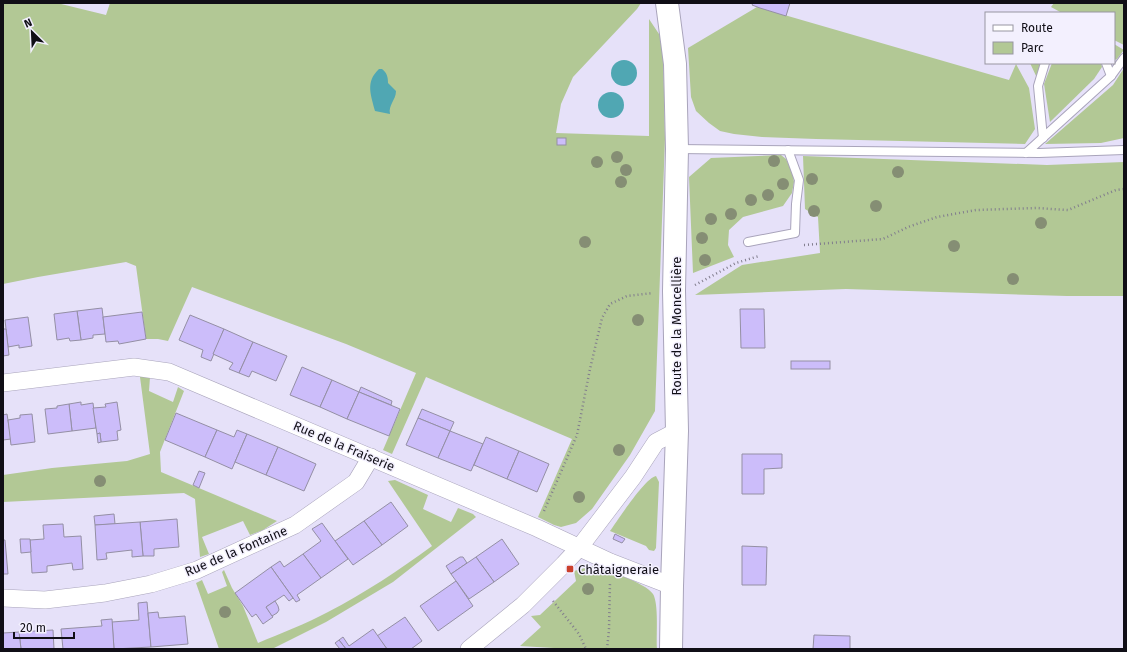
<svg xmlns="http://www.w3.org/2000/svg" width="1127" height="652" viewBox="0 0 1127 652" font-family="'Fira Sans',sans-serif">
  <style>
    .green { fill: #b2c895 }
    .water { fill: #50a7b3 }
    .building { fill: #ccbdfa; stroke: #948fa4 }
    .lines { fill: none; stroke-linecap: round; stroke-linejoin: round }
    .lane-casing { stroke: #a9a4bb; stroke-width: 10 }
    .street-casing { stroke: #a9a4bb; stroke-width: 18 }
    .secondary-casing { stroke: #a9a4bb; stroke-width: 24 }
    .path { stroke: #817d8d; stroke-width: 2.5; stroke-dasharray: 1 3; stroke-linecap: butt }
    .lane { stroke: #fff; stroke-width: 8 }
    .street { stroke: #fff; stroke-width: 17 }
    .secondary { stroke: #fff; stroke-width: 22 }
    .tree { fill: #858e74 }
    .poi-dot { fill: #cb3f2b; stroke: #f3f0fe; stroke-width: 1.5 }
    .labels { text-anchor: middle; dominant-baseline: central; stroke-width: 3; stroke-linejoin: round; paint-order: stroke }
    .street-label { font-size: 13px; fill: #100e16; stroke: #f3f0fe }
    .poi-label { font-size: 13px; fill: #100e16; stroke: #f3f0fe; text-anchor: start }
  </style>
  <rect width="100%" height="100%" fill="#e6e1f9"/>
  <!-- green -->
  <g class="green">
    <polygon points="3,3 57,3 106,15 110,3 641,3 637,9 573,77 561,104 556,133 649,136 649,19 661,37 663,46 665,139 655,411 630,455 592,509 576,523 561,527 554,525 538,517 572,439 426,377 392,454 383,450 416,373 346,344 192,287 168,341 158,339 146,339 136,266 126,262 38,277 3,284"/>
    <polygon points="1054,3 1124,3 1124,45 1114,40 1114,13 1062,13 1051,7"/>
    <polygon points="757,7 1009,80 1016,64 1029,88 1035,129 1025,144 816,139 762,137 734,134 720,131 709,123 696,111 691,97 688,48"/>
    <polygon points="1114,44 1124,50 1116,60 1114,58"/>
    <polygon points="1030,63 1040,63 1037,78"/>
    <polygon points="1052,63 1101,63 1102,67 1094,79 1050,122 1044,84"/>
    <polygon points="1124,68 1124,138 1101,143 1045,144 1113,85"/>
    <polygon points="781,155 786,159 792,170 794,182 792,193 783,206 743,217 729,230 728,245 734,257 693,273 689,177 711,158"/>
    <polygon points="803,156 1047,165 1124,162 1124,296 1067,296 846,289 695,295 742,265 820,253 818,217 805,209"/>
    <polygon points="140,377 150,377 149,391 173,402 178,387 184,391 160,452 161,472 277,521 263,530 250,535 243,521 202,537 209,554 200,557 195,499 184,493 3,502 3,475 52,468 127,461 150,454"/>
    <path d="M656 476 659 482 656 548 654 551 649 550 646 546 610 531C618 520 645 478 656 476Z"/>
    <path d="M395 480 428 495 423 509 451 522 458 508 473 514 476 517 393 582 326 622 272 649H219L196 583 202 580 208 594 227 586 222 572 224 570 232 588 243 606 258 643C281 633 306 624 328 612 365 593 399 570 432 546L388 481Z"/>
    <path d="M592 566C605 569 646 583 653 594 659 604 656 636 657 649H571L520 646 541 627 531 616 540 615 576 581 574 571Z"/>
  </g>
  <!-- water -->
  <g class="water">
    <circle cx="624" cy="73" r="13"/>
    <path d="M379 69H382C387 73 388 77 388 83L396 91C396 100 388 105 390 114L375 111C371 95 365 82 379 69Z"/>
    <circle cx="611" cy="105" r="13"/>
  </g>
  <!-- building -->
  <g class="building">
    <polygon points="753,3 790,3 786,16 760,8 752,5"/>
    <rect x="557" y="138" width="9" height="7"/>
    <polygon points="102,308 105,334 93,335 93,338 81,340 77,311"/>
    <polygon points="740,309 764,309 765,348 741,348"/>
    <polygon points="77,311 81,340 70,341 69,338 57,340 54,314"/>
    <polygon points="142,312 146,339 119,344 118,341 106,342 103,317"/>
    <polygon points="190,315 224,329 211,361 201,357 203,350 179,340"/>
    <polygon points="28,317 32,346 19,348 19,345 8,347 5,320"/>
    <polygon points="3,329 6,329 9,355 3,356"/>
    <polygon points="224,329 253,342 239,373 229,369 233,363 213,354"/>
    <polygon points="253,342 287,356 276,381 252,371 249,377 239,373"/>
    <rect x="791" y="361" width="39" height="8"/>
    <polygon points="302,367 332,380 320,407 290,395"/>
    <polygon points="332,380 359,392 347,419 320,407"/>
    <polygon points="361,387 392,401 391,405 359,392"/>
    <polygon points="359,392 400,409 389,436 347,419"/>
    <polygon points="81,402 81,405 93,403 96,428 72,431 69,404"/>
    <polygon points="117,402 121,430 117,431 118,440 101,442 100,433 97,434 93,408 106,407 105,404"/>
    <polygon points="69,404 72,431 48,434 45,409 57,408 57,406"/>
    <polygon points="422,409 454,422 450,431 418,418"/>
    <polygon points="176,413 217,430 205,457 165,440"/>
    <polygon points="7,414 11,439 3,440 3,415"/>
    <polygon points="32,414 35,442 11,445 8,420 20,418 20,415"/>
    <polygon points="418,418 450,431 438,458 406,445"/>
    <polygon points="217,430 234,437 237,430 247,434 232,469 205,457"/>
    <polygon points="450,431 483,444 471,471 438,458"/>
    <polygon points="100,433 101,442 98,443 97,434"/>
    <polygon points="247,434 278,447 266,475 235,462"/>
    <polygon points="486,437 519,451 507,479 474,465"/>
    <polygon points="278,447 316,464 304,491 266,475"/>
    <polygon points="519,451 549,464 537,492 507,479"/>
    <polygon points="742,454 782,454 782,468 764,469 764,494 742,494"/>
    <polygon points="199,471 205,473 199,488 193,485"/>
    <polygon points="391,502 408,526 382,545 364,521"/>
    <polygon points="114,514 115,524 95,525 94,516"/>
    <polygon points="177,519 179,547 154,549 154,556 143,556 140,522"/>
    <polygon points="364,521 382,545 353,565 335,541"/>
    <polygon points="140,522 143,556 132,557 132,550 106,553 107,559 97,560 95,525"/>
    <polygon points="322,523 348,559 321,578 303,554 321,541 312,529"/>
    <polygon points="63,524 64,537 81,536 83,569 73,570 72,563 47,566 47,572 32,573 30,540 44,539 43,525"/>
    <polygon points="615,534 625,539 622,543 613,539"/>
    <polygon points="20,539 30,539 31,552 21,553"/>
    <polygon points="502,539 519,564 494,582 476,557"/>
    <polygon points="3,540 5,540 8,574 3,574"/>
    <polygon points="742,546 767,547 766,585 742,585"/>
    <polygon points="303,554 321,578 297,595 300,600 296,602 271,567 280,561 284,567"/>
    <polygon points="460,557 463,557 467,563 451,574 446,566"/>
    <polygon points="476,557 494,582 469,599 451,574"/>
    <polygon points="271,567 293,598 289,601 284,595 266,607 273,617 263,624 256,614 252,617 235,593"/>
    <polygon points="456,581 473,606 438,631 420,606"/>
    <polygon points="275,601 278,606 279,610 277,613 272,616 266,607"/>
    <polygon points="147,602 151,647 114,649 112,622 139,620 138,603"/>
    <polygon points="158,612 159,618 185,616 188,644 151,647 148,613"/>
    <polygon points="405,617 422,641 411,649 387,649 377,636"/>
    <polygon points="112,619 114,649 63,649 61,629 102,626 101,620"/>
    <polygon points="373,629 387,649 346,649 339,640 343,637 349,646"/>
    <polygon points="53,630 54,649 21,649 19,632"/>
    <polygon points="19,632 21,649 3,649 3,633"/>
    <polygon points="814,635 850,636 850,649 813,649"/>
    <polygon points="339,640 346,649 340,649 335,643"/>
  </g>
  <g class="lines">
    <defs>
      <g id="lane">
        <polyline points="1106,63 1111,76"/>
        <polyline points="1043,138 1038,86 1045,63"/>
        <polyline points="678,149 1039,153 1124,150"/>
        <polyline points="1026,153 1111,76 1124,58"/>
        <polyline points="748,242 795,233 796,204 799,180 788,150"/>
      </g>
      <g id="street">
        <polyline points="3,383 134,367 169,372 537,528 610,562 672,586"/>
        <polyline points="3,598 45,600 105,593 151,584 197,570 295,525 356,482 371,457"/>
        <polyline points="469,649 523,605 564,564 579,548 633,477 656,442 677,431"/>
      </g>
      <polyline id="secondary" points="667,3 675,64 677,149 674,291 677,431 672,586 671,649"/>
    </defs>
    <!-- lane casing -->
    <use href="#lane" class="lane-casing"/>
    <!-- street casing -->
    <use href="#street" class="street-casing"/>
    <!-- secondary casing -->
    <use href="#secondary" class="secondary-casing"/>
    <!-- path -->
    <g class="path">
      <polyline points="804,245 883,239 908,227 937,217 976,210 1037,208 1068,210 1116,190 1124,189"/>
      <polyline points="695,285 736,263 759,256"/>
      <polyline points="544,511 577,435 590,369 602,318 610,304 627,296 653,293"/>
      <polyline points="553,601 579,634 586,649"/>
      <polyline points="607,649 609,630 610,582"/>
    </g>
    <!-- lane -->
    <use href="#lane" class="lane"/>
    <!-- street -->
    <use href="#street" class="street"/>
    <!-- secondary -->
    <use href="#secondary" class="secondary"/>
  </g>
  <!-- trees -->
  <g class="tree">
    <circle cx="617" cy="157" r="6"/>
    <circle cx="774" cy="161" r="6"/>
    <circle cx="597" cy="162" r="6"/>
    <circle cx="626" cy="170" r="6"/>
    <circle cx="898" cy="172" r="6"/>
    <circle cx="812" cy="179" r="6"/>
    <circle cx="621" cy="182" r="6"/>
    <circle cx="783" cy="184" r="6"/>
    <circle cx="768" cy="195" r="6"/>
    <circle cx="751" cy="200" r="6"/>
    <circle cx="876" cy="206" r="6"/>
    <circle cx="814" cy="211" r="6"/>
    <circle cx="731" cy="214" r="6"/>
    <circle cx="711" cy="219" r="6"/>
    <circle cx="1041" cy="223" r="6"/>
    <circle cx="702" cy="238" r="6"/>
    <circle cx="585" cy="242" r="6"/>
    <circle cx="954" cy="246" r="6"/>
    <circle cx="705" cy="260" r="6"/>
    <circle cx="1013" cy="279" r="6"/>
    <circle cx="638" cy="320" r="6"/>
    <circle cx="619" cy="450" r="6"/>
    <circle cx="100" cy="481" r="6"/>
    <circle cx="579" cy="497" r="6"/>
    <circle cx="588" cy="589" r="6"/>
    <circle cx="225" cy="612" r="6"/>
  </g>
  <!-- markers -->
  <rect class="poi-dot" x="566" y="565" width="8" height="8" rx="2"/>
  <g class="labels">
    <!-- street labels -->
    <g class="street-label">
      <text transform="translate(676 326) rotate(-90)">Route de la Moncellière</text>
      <text transform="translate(344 446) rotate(23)">Rue de la Fraiserie</text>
      <text transform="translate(236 551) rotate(-23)">Rue de la Fontaine</text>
    </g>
    <!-- poi labels -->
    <g class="poi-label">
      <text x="578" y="569">Châtaigneraie</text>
    </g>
  </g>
  <!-- border -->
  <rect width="1127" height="652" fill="none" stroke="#100e16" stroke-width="8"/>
  <!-- legend -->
  <rect x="985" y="12" width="130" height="52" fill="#f3f0fe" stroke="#9896a1"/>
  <rect x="993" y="25" width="20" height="6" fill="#ffffff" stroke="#9896a1"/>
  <text x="1021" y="32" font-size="12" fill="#100e16">Route</text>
  <rect x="993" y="42" width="20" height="12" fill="#b2c895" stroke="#9896a1"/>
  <text x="1021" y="52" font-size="12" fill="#100e16">Parc</text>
  <!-- north arrow -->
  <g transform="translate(32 32) rotate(336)" stroke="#f3f0fe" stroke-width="3" paint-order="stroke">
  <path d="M0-3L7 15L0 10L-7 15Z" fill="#100e16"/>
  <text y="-6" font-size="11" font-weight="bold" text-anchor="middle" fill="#100e16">N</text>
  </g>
  <!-- scale -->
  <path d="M14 632v6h60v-6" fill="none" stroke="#100e16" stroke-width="2"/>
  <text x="20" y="632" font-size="12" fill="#100e16" stroke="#f3f0fe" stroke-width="3" paint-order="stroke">20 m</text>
</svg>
